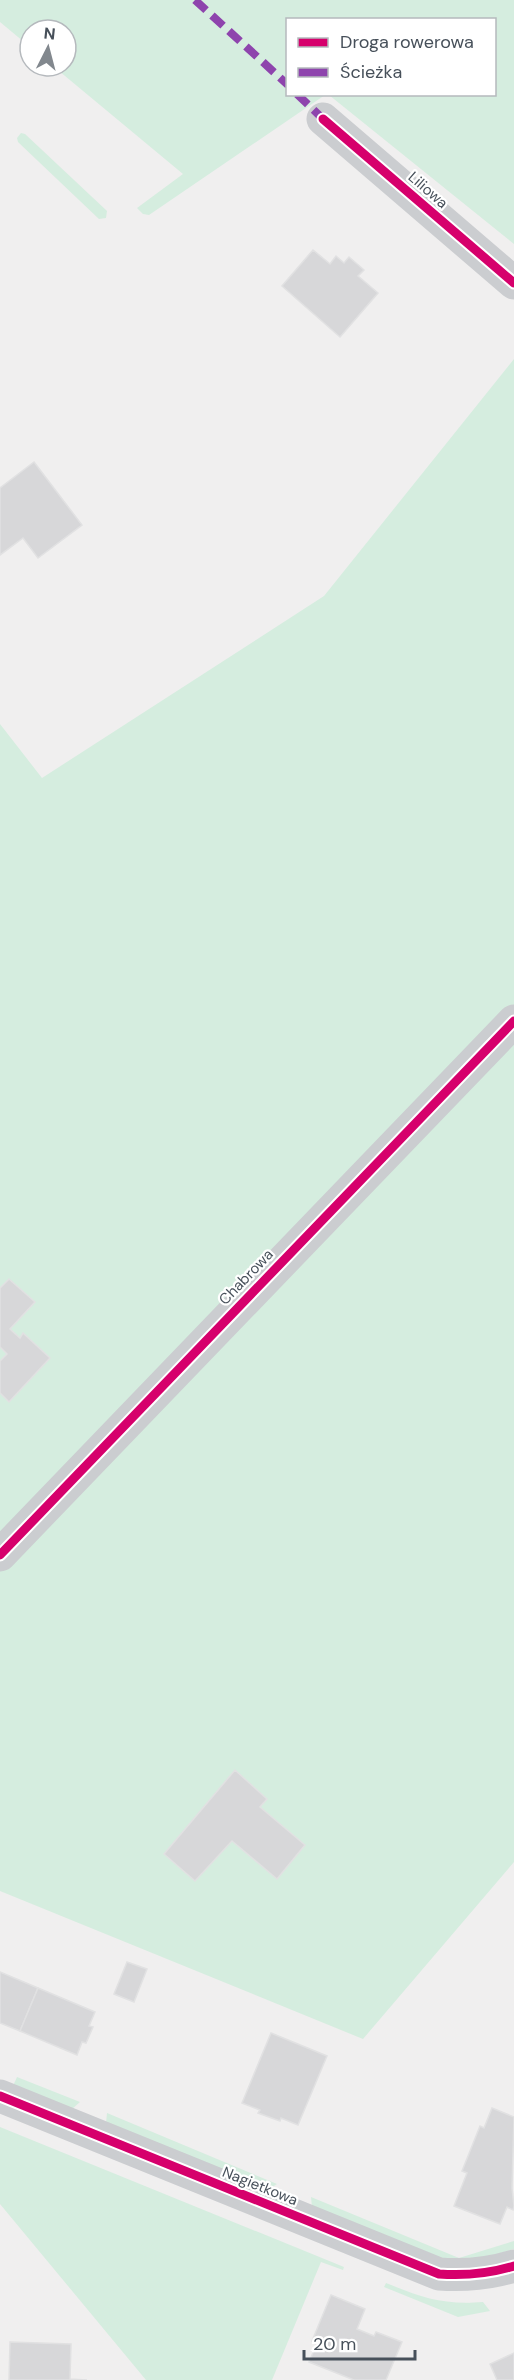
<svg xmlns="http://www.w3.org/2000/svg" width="514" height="2380" viewBox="0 0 514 2380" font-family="'DM Sans',sans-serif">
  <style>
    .green { fill: #d5eddf }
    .building { fill: #d7d7d9; stroke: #e1e1e2; stroke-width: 1.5 }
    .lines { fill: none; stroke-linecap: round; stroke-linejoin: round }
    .street { stroke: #cbcdd0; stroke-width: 33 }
    .quiet { stroke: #8e44ad; stroke-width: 8; stroke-dasharray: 15 8; stroke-linecap: butt }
    .cycleway-casing { stroke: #fff; stroke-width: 13 }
    .cycleway { stroke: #d6006c; stroke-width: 9 }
    .labels { text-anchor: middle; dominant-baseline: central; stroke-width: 4.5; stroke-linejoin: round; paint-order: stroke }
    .street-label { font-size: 15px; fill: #47505a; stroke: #fff }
  </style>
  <rect width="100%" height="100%" fill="#f0efef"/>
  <!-- green -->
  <g class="green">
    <polygon points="0,0 514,0 514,244 329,95 494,94 494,20 288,20 288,94 325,95 149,215 143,214 137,208 183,174 53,66 66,66 66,30 30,30 30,47 0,22"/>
    <polygon points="21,133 25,134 107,211 106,218 99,219 18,142 17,138"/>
    <polygon points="514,359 514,1862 363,2039 0,1891 0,724 42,778 324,596"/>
    <polygon points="17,2077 80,2102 72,2109 13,2086"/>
    <polygon points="107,2113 277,2184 269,2189 106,2123"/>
    <polygon points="0,2127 344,2267 343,2270 321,2262 272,2380 146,2380 0,2204"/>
    <polygon points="311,2197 459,2258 514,2241 514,2249 484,2258 442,2259 312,2207"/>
    <path d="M386 2283C423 2298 443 2305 483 2302L490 2311 458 2317 384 2287Z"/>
  </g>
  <!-- building -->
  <g class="building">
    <polygon points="313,250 330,264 336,256 344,263 349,257 364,270 358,276 378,293 340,337 282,286"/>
    <polygon points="34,462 82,525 38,558 23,538 0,555 0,488"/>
    <polygon points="9,1279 35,1302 10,1329 20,1338 23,1333 50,1358 9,1402 0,1393 0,1361 7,1354 0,1347 0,1288"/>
    <polygon points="235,1770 267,1799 260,1807 305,1845 277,1879 232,1841 195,1881 164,1854"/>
    <polygon points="127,1962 147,1969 134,2002 114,1994"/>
    <polygon points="0,1972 38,1988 20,2031 0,2023"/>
    <polygon points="38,1988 95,2012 89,2026 93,2027 86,2043 82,2042 77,2055 20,2031"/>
    <polygon points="271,2033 327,2056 298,2125 281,2118 280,2121 258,2113 260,2110 242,2103"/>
    <polygon points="492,2108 514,2117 512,2188 514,2206 513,2210 507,2207 500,2224 454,2206 467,2173 462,2171 480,2126 484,2128"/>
    <polygon points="331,2295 365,2309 357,2329 374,2336 376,2332 402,2342 386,2380 354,2380 309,2362 317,2343 312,2341"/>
    <polygon points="10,2342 71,2344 70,2379 87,2380 9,2380"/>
    <polygon points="514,2353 514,2380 497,2380 490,2364"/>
  </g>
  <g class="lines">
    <!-- street -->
    <g class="street">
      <polyline points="323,119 514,283"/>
      <polyline points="0,1555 514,1021"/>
      <path d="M0 2096 439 2274C466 2276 488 2274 514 2266"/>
    </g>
    <!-- quiet -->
    <g class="quiet">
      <polyline points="195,0 288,85"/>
      <polyline points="297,94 323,119"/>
    </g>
    <defs>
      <g id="cycleway">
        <polyline points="323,119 514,283"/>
        <polyline points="0,1555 514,1021"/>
        <path d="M0 2096 439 2274C466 2276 488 2274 514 2266"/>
      </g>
    </defs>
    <!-- cycleway casing -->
    <use href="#cycleway" class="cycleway-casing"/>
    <!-- cycleway -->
    <use href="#cycleway" class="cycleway"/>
  </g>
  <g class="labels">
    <!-- street labels -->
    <g class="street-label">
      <text transform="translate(428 190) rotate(41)">Liliowa</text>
      <text transform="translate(246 1277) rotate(-46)">Chabrowa</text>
      <text transform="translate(260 2186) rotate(22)">Nagietkowa</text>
    </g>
  </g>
  <!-- legend -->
  <rect x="286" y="18" width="210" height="78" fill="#ffffff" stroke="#b5b9bd" stroke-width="1.5"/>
  <rect x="298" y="38" width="30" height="9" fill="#d6006c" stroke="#b5b9bd" stroke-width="1.5"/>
  <text x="340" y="48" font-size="18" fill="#47505a">Droga rowerowa</text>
  <rect x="298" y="68" width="30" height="9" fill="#8e44ad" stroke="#b5b9bd" stroke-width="1.5"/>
  <text x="340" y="78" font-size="18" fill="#47505a">Ścieżka</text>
  <!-- north arrow -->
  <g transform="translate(48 48) rotate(6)"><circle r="28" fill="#ffffff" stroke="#b5b9bd" stroke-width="1.5"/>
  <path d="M0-4.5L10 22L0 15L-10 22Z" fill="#82888e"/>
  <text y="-9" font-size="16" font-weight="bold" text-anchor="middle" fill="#47505a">N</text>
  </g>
  <!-- scale -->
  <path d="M304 2350v9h111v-9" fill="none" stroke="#47505a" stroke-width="3"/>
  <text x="313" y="2350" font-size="18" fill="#47505a" stroke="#ffffff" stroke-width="4.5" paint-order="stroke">20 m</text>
</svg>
